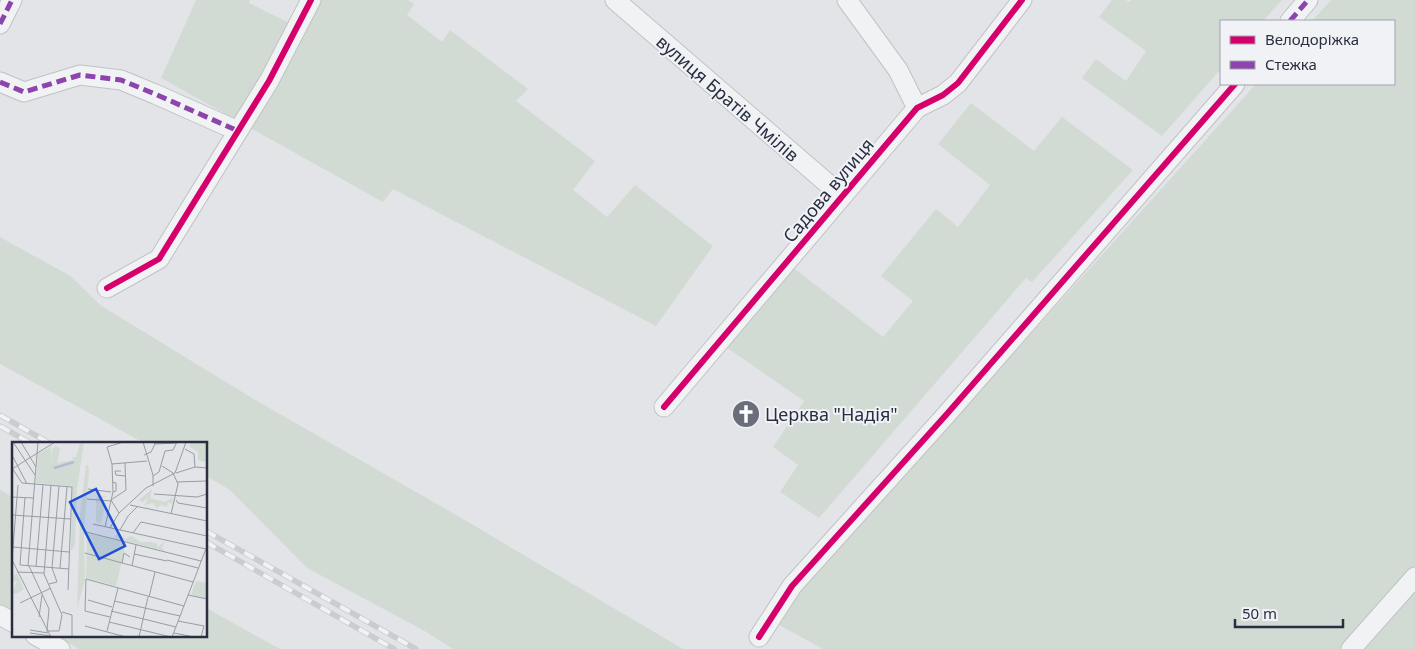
<svg xmlns="http://www.w3.org/2000/svg" width="1415" height="649" viewBox="0 0 1415 649" font-family="'Noto Sans',sans-serif">
  <style>
    .green { fill: #d2dbd3 }
    .lines { fill: none; stroke-linecap: round; stroke-linejoin: round }
    .minor-casing { stroke: #c0c2c5; stroke-width: 21 }
    .minor { stroke: #f1f2f4; stroke-width: 19 }
    .rail-casing { stroke: #cbcccf; stroke-width: 5.5 }
    .rail { stroke: #f0f2f6; stroke-width: 4; stroke-dasharray: 11; stroke-linecap: butt }
    .quiet { stroke: #8e44ad; stroke-width: 5; stroke-dasharray: 10 5; stroke-linecap: butt }
    .cycleway-casing { stroke: #f0f2f6; stroke-width: 9 }
    .cycleway { stroke: #d6006c; stroke-width: 6 }
    .labels { text-anchor: middle; dominant-baseline: central; stroke-width: 4; stroke-linejoin: round; paint-order: stroke }
    .street-label { font-size: 18px; fill: #292f40; stroke: #f0f2f6 }
    .poi-label { font-size: 18px; fill: #292f40; stroke: #f0f2f6; text-anchor: start }
    .inset-river { fill: none; stroke: #b1bed1; stroke-width: 2.5 }
    .inset-road { fill: none; stroke: #989ca4; stroke-width: 1 }
    .view { fill: #1d4ed8; fill-opacity: 0.15; stroke: #1d4ed8; stroke-width: 2.5 }
    .inset-edge { fill: none; stroke: #292f40; stroke-width: 2.5 }
  </style>
  <rect width="100%" height="100%" fill="#e2e4e7"/>
  <!-- green -->
  <g class="green">
    <polygon points="196,0 250,0 249,3 291,24 303,0 408,0 414,4 407,15 442,42 450,30 528,89 516,101 595,161 573,190 607,217 635,185 713,246 656,326 393,189 383,202 161,78"/>
    <polygon points="1112,0 1126,0 1129,2 1131,0 1282,0 1263,21 1221,21 1221,69 1162,136 1082,78 1096,59 1126,81 1146,51 1099,17"/>
    <polygon points="1331,0 1415,0 1415,649 823,649 772,621 1256,84 1394,84 1394,21 1312,21"/>
    <polygon points="971,103 1034,151 1062,117 1133,170 1032,282 1026,278 819,518 780,492 798,465 773,447 804,401 726,347 791,266 883,337 913,301 881,276 936,209 958,227 990,185 938,144"/>
    <polygon points="0,237 72,277 100,305 257,401 451,512 683,649 453,649 423,630 307,568 230,490 206,476 206,443 144,443 0,364"/>
    <polygon points="0,490 14,498 14,612 0,604"/>
    <polygon points="206,608 280,649 79,649 55,635 206,635"/>
  </g>
  <g class="lines">
    <defs>
      <g id="minor">
        <polyline points="615,0 842,196"/>
        <polyline points="847,0 898,70 917,108"/>
        <polyline points="1290,21 1308,0"/>
        <polyline points="0,24 12,0"/>
        <polyline points="0,82 24,92 80,75 121,80 155,94 238,131"/>
        <polyline points="107,288 159,259 269,81 311,0"/>
        <polyline points="664,407 917,108 943,95 958,83 1022,0"/>
        <polyline points="0,615 14,623"/>
        <polyline points="35,635 60,649"/>
        <polyline points="759,637 792,586 946,415 1235,84"/>
        <polyline points="1351,649 1415,577"/>
      </g>
    </defs>
    <!-- minor casing -->
    <use href="#minor" class="minor-casing"/>
    <!-- minor -->
    <use href="#minor" class="minor"/>
    <defs>
      <g id="rail">
        <polyline points="0,415 49,443"/>
        <polyline points="0,426 30,443"/>
        <polyline points="206,531 416,649"/>
        <polyline points="206,542 394,649"/>
      </g>
    </defs>
    <!-- rail casing -->
    <use href="#rail" class="rail-casing"/>
    <!-- rail -->
    <use href="#rail" class="rail"/>
    <!-- quiet -->
    <g class="quiet">
      <polyline points="1290,21 1308,0"/>
      <polyline points="0,24 12,0"/>
      <polyline points="0,82 24,92 80,75 121,80 155,94 238,131"/>
    </g>
    <defs>
      <g id="cycleway">
        <polyline points="107,288 159,259 269,81 311,0"/>
        <polyline points="664,407 917,108 943,95 958,83 1022,0"/>
        <polyline points="759,637 792,586 946,415 1235,84"/>
      </g>
    </defs>
    <!-- cycleway casing -->
    <use href="#cycleway" class="cycleway-casing"/>
    <!-- cycleway -->
    <use href="#cycleway" class="cycleway"/>
  </g>
  <!-- icons -->
  <defs>
    <symbol id="church-disc" viewBox="-11 -11 22 22"><circle r="9.5" fill="#6a6e7a" stroke="#f0f2f6"/><path d="M-1.2-6h2.4v3.5h3.3v2.4h-3.3V6h-2.4V-.1h-3.3v-2.4h3.3Z" fill="#fff"/></symbol>
  </defs>
  <g fill-rule="evenodd">
    <use href="#church-disc" x="730" y="398" width="32" height="32"/>
  </g>
  <g class="labels">
    <!-- street labels -->
    <g class="street-label">
      <text transform="translate(728 98) rotate(41)">вулиця Братів Чмілів</text>
      <text transform="translate(828 190) rotate(-50)">Садова вулиця</text>
    </g>
    <!-- poi labels -->
    <g class="poi-label">
      <text x="765" y="414">Церква "Надія"</text>
    </g>
  </g>
  <!-- overview -->
  <g transform="translate(12 442)">
    <rect width="195" height="195" fill="#e2e4e7"/>
    <path d="M72 0 65 46 63 103 59 109 60 41 59 44 24 41 26 12 43 2 39 5V20L40 7 44 4 48 7 45 21 62 18 60 15H64L68 2ZM178 0H195L194 20 186 18V10L178 5ZM74 23H76L77 30 72 88 73 138 65 166 68 71ZM140 47 138 56 152 60 161 56 160 62 156 60 155 65 149 63 145 66 141 61 132 63 137 56 130 60 127 58ZM95 54 89 57 96 62 93 61 89 81 84 80V55ZM113 90 112 97 119 94 129 100H140L145 102V106L153 99 150 106 153 109 102 96 106 91 111 96ZM75 91 114 101 104 144 74 136ZM5 132 12 147 4 152 0 151 5 139H0V134ZM184 139 195 141V157L179 153Z" fill="#d2dbd3"/>
    <path class="inset-river" d="M42 26 62 20"/>
    <path class="inset-road" d="M1 0 23 33M9 0 24 25M131 0 141 33V44M143 2 164 1M173 7 182 12 183 25M0 13 15 42M132 13 139 10 143 2 141 0M100 22 135 19M150 24 161 31 166 42 159 72M0 26 10 41 60 45 56 148M0 27 43 0M109 29H103L104 33 113 34M164 31 183 25 195 26M141 34 147 30 153 9 161 8 165 0M100 40 104 41V49L101 50M165 40 195 39M76 47 99 50M142 52 185 55 195 52M0 55 22 56M75 57 99 59M164 58 166 61 195 66M118 63 195 79M107 71 99 58 114 48 113 21M0 73 59 77M81 82 194 107M93 85 101 50 100 22 95 5 111 0M98 86 107 71 134 46 163 31 174 0M108 88 116 74 125 65M74 90 189 119M121 91 129 80 195 94M1 105 57 110M73 111 181 140M122 112 155 119M0 118 39 195M0 118 6 43M155 118 186 126M110 121 112 111 118 115M8 123 13 55M8 123 57 127M16 124 26 0M17 124 37 167 35 188M120 124 124 103M24 125 31 43M48 126 55 45M5 130 32 131M37 142 45 140 40 126 47 44M176 153 195 157M137 155 143 130M76 158 100 165M102 159 168 174M8 161 39 146M99 169 164 185M50 170 60 173V195M27 175 30 153M98 175 73 169 74 137 172 164M166 179 192 184 189 195M97 180 159 195M73 184 114 195M18 188 36 191M34 189H47L50 173 32 132 39 43M95 189 106 146M18 191 39 194M162 191 182 195M127 195 136 155M160 195 195 104"/>
    <path class="view" d="M84 47 113 104 87 117 58 60Z"/>
    <rect width="195" height="195" class="inset-edge"/>
  </g>
  <!-- legend -->
  <rect x="1220" y="20" width="175" height="65" fill="#f0f2f6" stroke="#a0a4ad"/>
  <rect x="1230" y="36" width="25" height="8" fill="#d6006c" stroke="#a0a4ad"/>
  <text x="1265" y="45" font-size="15" fill="#292f40">Велодоріжка</text>
  <rect x="1230" y="61" width="25" height="8" fill="#8e44ad" stroke="#a0a4ad"/>
  <text x="1265" y="70" font-size="15" fill="#292f40">Стежка</text>
  <!-- scale -->
  <path d="M1235 619v8h108v-8" fill="none" stroke="#292f40" stroke-width="2.5"/>
  <text x="1242" y="619" font-size="15" fill="#292f40" stroke="#f0f2f6" stroke-width="4" paint-order="stroke">50 m</text>
</svg>
